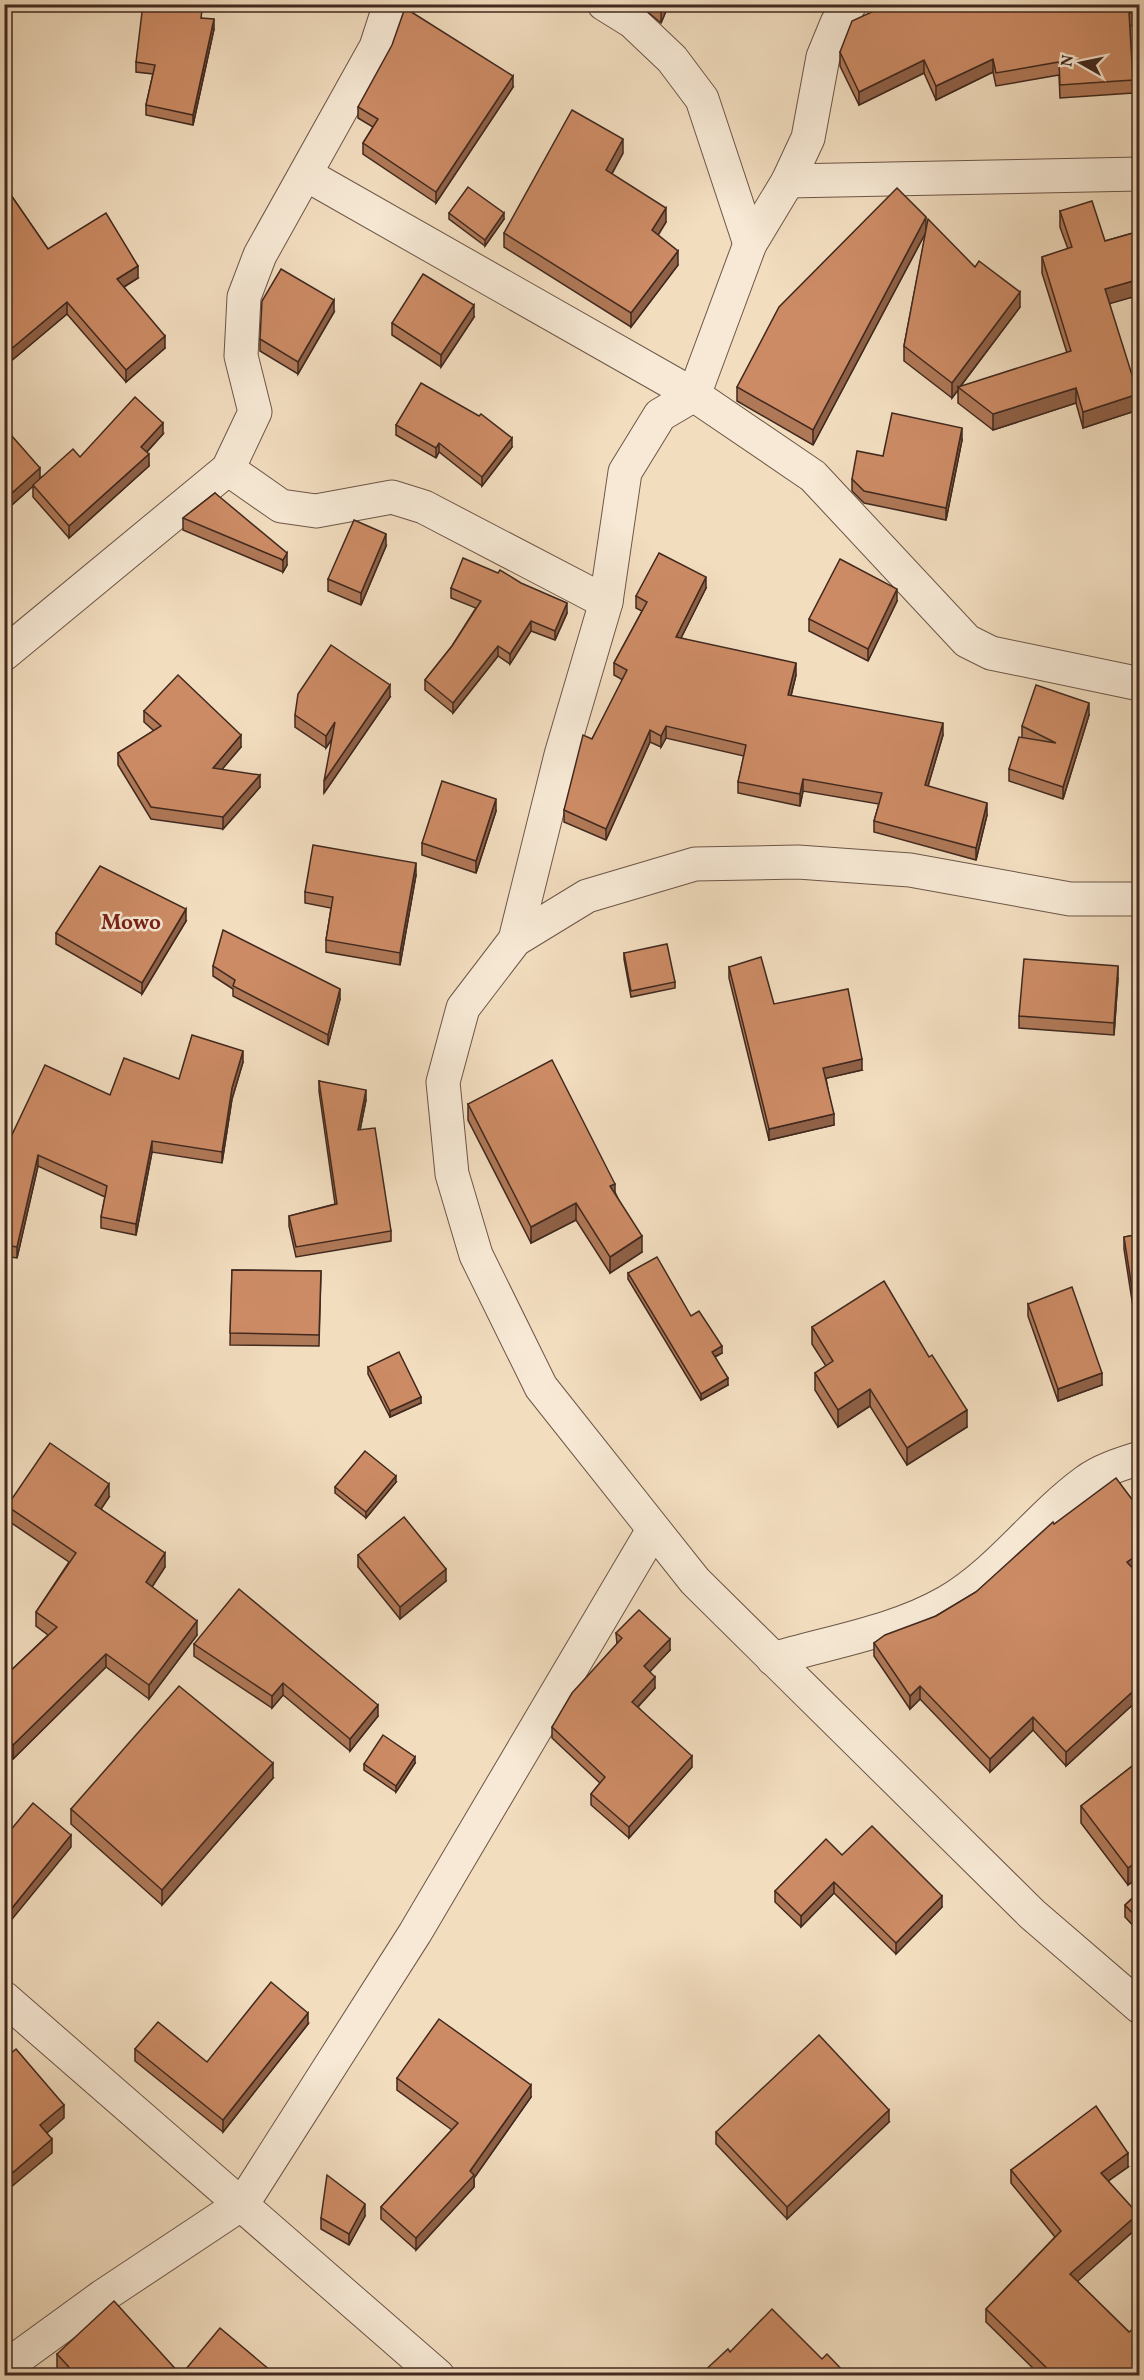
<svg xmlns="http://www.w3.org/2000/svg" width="1144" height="2380" viewBox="0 0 1144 2380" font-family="Vollkorn,serif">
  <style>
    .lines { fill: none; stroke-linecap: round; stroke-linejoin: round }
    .minor-casing { stroke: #6d5647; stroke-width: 35 }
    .tertiary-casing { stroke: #6d5647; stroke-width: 35 }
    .minor { stroke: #f7e9d5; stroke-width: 33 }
    .tertiary { stroke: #f7e9d5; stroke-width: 33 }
    .wall { fill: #af7857; stroke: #41291f; stroke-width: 1.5 }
    .shaded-wall { fill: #8f6147; stroke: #41291f; stroke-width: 1.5 }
    .building { fill: #cc8b65; stroke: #41291f; stroke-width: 1.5 }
    .labels { text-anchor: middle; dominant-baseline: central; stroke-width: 5; stroke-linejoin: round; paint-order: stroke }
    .quarter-label { font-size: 21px; font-weight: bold; fill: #7a1f14; stroke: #f7e9d5 }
  </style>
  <rect width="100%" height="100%" fill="#f2ddbf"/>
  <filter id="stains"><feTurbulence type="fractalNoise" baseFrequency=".00333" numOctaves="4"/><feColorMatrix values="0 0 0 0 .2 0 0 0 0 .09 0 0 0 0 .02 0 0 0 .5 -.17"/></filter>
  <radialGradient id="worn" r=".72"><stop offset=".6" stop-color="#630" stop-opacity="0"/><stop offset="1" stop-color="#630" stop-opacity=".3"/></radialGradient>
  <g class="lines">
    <defs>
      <g id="minor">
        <polyline points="604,4 633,22 672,59 702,99 750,244"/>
        <polyline points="307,175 694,395 813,476 967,641 991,653 1140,684"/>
        <polyline points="788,181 1140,174"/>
        <polyline points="228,469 281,506 316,511 392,497 424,507 606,602"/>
        <polyline points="4,654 228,469 255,412 241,356 244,297 260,255 376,47 390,4"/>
        <polyline points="515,940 561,755 606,602 625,472 660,415 694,395 750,244 788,181 808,138 823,57 837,23 850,4"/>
        <path d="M773 1659C830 1642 895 1632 947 1602 1000 1571 1036 1518 1085 1482 1101 1470 1121 1464 1140 1458"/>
        <polyline points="4,1998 438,2376"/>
        <polyline points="4,2368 103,2296 243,2203 415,1933 653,1530"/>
      </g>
      <polyline id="tertiary" points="1140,899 1070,899 910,870 798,862 695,864 587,896 515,940 463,1008 443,1082 452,1174 476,1255 541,1387 695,1581 1032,1914 1140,2007"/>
    </defs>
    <!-- minor casing -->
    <use href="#minor" class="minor-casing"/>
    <!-- tertiary casing -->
    <use href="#tertiary" class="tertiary-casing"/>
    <!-- minor -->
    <use href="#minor" class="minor"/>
    <!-- tertiary -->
    <use href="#tertiary" class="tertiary"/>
  </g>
  <!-- wall -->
  <g class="wall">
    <polygon points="638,4 669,4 661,23"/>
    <polygon points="1140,4 1140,23 1130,26 1133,93 1060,98 1059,75 996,86 993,72 936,100 924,73 859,105 840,66 840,52"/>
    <polygon points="202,18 214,29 193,125 146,115 146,105 153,74 136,72 136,62"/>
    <polygon points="513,87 436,203 363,154 363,143 373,127 358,118 358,107"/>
    <polygon points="623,153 612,174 666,222 658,235 678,265 631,327 504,247 504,233"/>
    <polygon points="4,185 48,249 138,278 124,287 165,348 126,382 67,314 4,367"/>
    <polygon points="1060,211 1105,241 1140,231 1140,295 1109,303 1138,410 1083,428 1076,403 993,430 958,403 958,390 952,398 904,361 904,346 926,232 813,445 737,401 737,387 926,230 975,267 1020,307 960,387 1067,353 1042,273 1042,257 1068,249 1060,227"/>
    <polygon points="449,213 504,219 485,246 449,219"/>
    <polygon points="334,312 298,374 260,351 260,339"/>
    <polygon points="474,317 441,367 392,335 392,323"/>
    <polygon points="396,425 512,447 482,486 439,452 436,458 396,435"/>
    <polygon points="4,427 40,478 80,457 163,434 147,452 149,466 69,538 33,497 33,486 4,512"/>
    <polygon points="962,440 946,520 864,503 852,491 852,479"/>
    <polygon points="215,493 287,565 283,572 183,530 183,518"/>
    <polygon points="386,546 361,605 328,591 328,579"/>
    <polygon points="451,588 567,613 555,640 531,631 510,664 498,656 453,713 425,690 425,680 452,646 476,608 451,598"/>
    <polygon points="706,588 681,638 796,675 791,696 943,735 928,786 987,815 976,860 874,832 874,821 879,804 803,791 800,806 738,793 738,782 744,756 666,738 661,747 650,742 606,840 564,822 564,810 592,739 623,680 614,675 614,663 642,611 636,608 636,596"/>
    <polygon points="897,601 868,661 809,631 809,619"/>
    <polygon points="390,697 324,793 332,739 326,748 295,727 295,715"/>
    <polygon points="144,711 241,747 222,769 260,787 223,829 151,819 118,765 118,753 154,731 144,722"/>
    <polygon points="1089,715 1063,799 1009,781 1009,769 1022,737 1022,726"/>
    <polygon points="496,811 476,873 422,855 422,843"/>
    <polygon points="416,875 400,965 326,952 326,940 331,908 305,903 305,892"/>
    <polygon points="186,921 142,994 56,944 56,933"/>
    <polygon points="624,953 675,982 675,988 631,997 624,959"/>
    <polygon points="213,966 340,999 328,1045 233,996 233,989 213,976"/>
    <polygon points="729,967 774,1004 862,1070 826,1078 834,1125 769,1140 729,978"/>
    <polygon points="1118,978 1114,1035 1019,1028 1019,1016"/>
    <polygon points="243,1062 232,1099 222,1163 152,1152 136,1235 101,1228 101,1217 105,1197 38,1166 17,1258 4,1256 4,1139 9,1141 110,1095 179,1079"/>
    <polygon points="319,1081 366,1100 360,1130 391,1231 391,1241 296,1257 289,1226 289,1216 335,1204 319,1091"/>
    <polygon points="468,1104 615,1192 642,1252 610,1273 576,1220 531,1243 468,1120"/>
    <polygon points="1140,1234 1140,1306 1133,1307 1124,1249 1124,1237"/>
    <polygon points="232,1270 321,1271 319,1346 230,1345"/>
    <polygon points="628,1273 691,1316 722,1353 715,1357 728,1385 701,1400 628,1279"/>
    <polygon points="1028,1304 1102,1385 1058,1401 1028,1316"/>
    <polygon points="812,1327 929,1357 967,1427 907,1465 870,1406 838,1427 815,1390 815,1373 826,1366 812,1344"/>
    <polygon points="368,1367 421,1403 390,1417 368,1374"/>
    <polygon points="396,1482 366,1518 335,1493 335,1487"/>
    <polygon points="109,1497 101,1509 165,1567 152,1587 197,1635 149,1699 106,1667 13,1759 4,1750 4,1677 48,1635 36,1626 36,1612 69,1562 7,1520 7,1506"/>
    <polygon points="1140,1510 1140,1566 1134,1570 1140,1576 1140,1698 1066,1766 1033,1730 990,1772 920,1699 910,1709 874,1656 874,1643 936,1616 976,1592 1054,1524"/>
    <polygon points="358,1555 446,1581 400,1619 358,1567"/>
    <polygon points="616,1633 670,1650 649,1672 655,1688 638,1707 692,1767 629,1838 591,1805 591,1794 600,1783 552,1738 552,1727 617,1644"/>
    <polygon points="194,1644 378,1716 350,1751 283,1695 272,1708 194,1656"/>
    <polygon points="1140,1760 1140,1876 1128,1885 1081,1823 1081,1806"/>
    <polygon points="415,1763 396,1792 364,1770 364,1764"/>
    <polygon points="273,1778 162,1905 71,1824 71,1809"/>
    <polygon points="842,1855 942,1907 896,1954 834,1893 801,1927 775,1902 775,1891"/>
    <polygon points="1140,1891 1140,1933 1125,1917 1125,1905"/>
    <polygon points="308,2024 223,2132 135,2061 135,2049 207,2062"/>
    <polygon points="397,2078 531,2097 474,2178 474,2187 416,2250 381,2219 381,2207 452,2130 397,2090"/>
    <polygon points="889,2122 787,2219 716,2144 716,2132"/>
    <polygon points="1128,2167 1108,2181 1138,2227 1077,2281 1129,2332 1140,2376 1041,2376 986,2322 986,2309 1055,2237 1011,2183 1011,2170"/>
    <polygon points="365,2216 349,2245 321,2229 321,2218"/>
    <polygon points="57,2354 181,2375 277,2376 64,2376 57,2368"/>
  </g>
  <!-- shaded-wall -->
  <g class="shaded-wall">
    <polygon points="664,4 669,4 661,23 661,12"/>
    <polygon points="1140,10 1140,23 1129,26 1129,13"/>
    <polygon points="214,19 214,29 193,125 193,115"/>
    <polygon points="993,59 993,72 936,100 936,86"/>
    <polygon points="924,60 924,73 859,105 859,92"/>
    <polygon points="513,76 513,87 436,203 436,192"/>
    <polygon points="623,139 623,153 606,184 606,170"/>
    <polygon points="666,208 666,222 652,245 652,230"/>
    <polygon points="504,213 504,219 485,246 485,240"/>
    <polygon points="926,217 926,232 813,445 813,430"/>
    <polygon points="678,251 678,265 631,327 631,313"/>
    <polygon points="138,266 138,278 117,291 117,279"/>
    <polygon points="1140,279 1140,295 1105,305 1105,289"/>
    <polygon points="1020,292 1020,307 959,388 958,387 958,390 952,398 952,383"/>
    <polygon points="334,300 334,312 298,374 298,362"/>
    <polygon points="67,302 67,314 4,367 4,355"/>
    <polygon points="474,305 474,317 441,367 441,355"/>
    <polygon points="165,336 165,348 126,382 126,370"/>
    <polygon points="1076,388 1076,403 993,430 993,414"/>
    <polygon points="1138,394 1138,410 1083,428 1083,412"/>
    <polygon points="163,423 163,434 141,458 141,447"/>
    <polygon points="962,428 962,440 946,520 946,508"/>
    <polygon points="512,438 512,447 482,486 482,477"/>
    <polygon points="439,443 439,452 436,458 436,448"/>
    <polygon points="149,454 149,466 69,538 69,526"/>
    <polygon points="40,468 40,480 4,512 4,500"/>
    <polygon points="386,534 386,546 361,605 361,593"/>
    <polygon points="287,553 287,565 283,572 283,560"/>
    <polygon points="706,577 706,588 676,648 676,637"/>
    <polygon points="897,589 897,601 868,661 868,649"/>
    <polygon points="567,603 567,613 555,640 555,631"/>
    <polygon points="531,621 531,631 510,664 510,654"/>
    <polygon points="498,646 498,656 453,713 453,703"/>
    <polygon points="796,663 796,675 788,707 788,695"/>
    <polygon points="390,685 390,697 324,793 324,781"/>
    <polygon points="1089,703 1089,715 1063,799 1063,787"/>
    <polygon points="335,722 335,734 326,748 326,736"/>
    <polygon points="943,723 943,735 925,796 925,785"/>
    <polygon points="666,726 666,738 661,747 661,736"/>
    <polygon points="650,730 650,742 606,840 606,829"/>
    <polygon points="241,735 241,747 213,780 213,768"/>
    <polygon points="260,775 260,787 223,829 223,817"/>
    <polygon points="803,779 803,791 800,806 800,794"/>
    <polygon points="496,799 496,811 476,873 476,861"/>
    <polygon points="987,803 987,815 976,860 976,848"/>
    <polygon points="416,863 416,875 400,965 400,953"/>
    <polygon points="186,909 186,921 142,994 142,983"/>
    <polygon points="1118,966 1118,978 1114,1035 1114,1023"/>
    <polygon points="340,989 340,999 328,1045 328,1035"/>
    <polygon points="243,1051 243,1062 232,1099 222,1163 222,1152 232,1088"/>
    <polygon points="862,1059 862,1070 823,1079 823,1068"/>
    <polygon points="366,1090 366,1100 358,1140 358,1130"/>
    <polygon points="834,1114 834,1125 769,1140 769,1129"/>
    <polygon points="152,1141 152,1152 136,1235 136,1224"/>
    <polygon points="38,1155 38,1166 17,1258 17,1247"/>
    <polygon points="615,1184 615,1200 610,1186"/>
    <polygon points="576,1203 576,1220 531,1243 531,1227"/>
    <polygon points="642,1236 642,1252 610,1273 610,1257"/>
    <polygon points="722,1346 722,1353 712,1358 712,1352"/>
    <polygon points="1102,1373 1102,1385 1058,1401 1058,1389"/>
    <polygon points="728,1378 728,1385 701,1400 701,1394"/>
    <polygon points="870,1389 870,1406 838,1427 838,1410"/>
    <polygon points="421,1397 421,1403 390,1417 390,1411"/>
    <polygon points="967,1410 967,1427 907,1465 907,1448"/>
    <polygon points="396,1476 396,1482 366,1518 366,1512"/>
    <polygon points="109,1484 109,1497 95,1518 95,1505"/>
    <polygon points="165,1553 165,1567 146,1596 146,1582"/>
    <polygon points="1140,1553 1140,1566 1127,1575 1127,1562"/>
    <polygon points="446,1569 446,1581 400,1619 400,1607"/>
    <polygon points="197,1621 197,1635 149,1699 149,1685"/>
    <polygon points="670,1639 670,1650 644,1678 644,1666"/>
    <polygon points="106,1654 106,1667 13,1759 13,1745"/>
    <polygon points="655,1677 655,1688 632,1713 632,1702"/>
    <polygon points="283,1683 283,1695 272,1708 272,1696"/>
    <polygon points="1140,1685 1140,1698 1066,1766 1066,1752"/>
    <polygon points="920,1686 920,1699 910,1709 910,1696"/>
    <polygon points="378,1705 378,1716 350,1751 350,1739"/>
    <polygon points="1033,1717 1033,1730 990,1772 990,1759"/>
    <polygon points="692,1756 692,1767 629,1838 629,1827"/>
    <polygon points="415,1757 415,1763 396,1792 396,1786"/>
    <polygon points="273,1763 273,1778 162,1905 162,1890"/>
    <polygon points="71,1835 71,1847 4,1929 4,1918"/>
    <polygon points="1140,1859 1140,1876 1128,1885 1128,1868"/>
    <polygon points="834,1882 834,1893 801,1927 801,1916"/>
    <polygon points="942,1896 942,1907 896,1954 896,1943"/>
    <polygon points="308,2013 308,2024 223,2132 223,2120"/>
    <polygon points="531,2085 531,2097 474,2178 474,2187 416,2250 416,2238 470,2171"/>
    <polygon points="64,2105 64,2118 40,2139 40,2125"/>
    <polygon points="889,2110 889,2122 787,2219 787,2207"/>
    <polygon points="52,2139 52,2153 4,2193 4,2180"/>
    <polygon points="1128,2153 1128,2167 1101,2186 1101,2173"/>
    <polygon points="365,2204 365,2216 349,2245 349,2234"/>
    <polygon points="1138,2214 1138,2227 1070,2288 1070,2274"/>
  </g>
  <!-- building -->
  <g class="building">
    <polygon points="143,4 202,10 201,18 214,19 193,115 146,105 155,65 136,62"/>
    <polygon points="652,4 664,4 661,12"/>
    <polygon points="889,4 1140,4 1140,10 1129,13 1133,80 1060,85 1059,62 996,73 993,59 936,86 924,60 859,92 840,52 852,21"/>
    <polygon points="405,8 513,76 436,192 363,143 378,119 358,107 392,45"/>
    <polygon points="572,110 623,139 606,170 666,208 652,230 678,251 631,313 504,233"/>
    <polygon points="4,185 48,249 106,213 138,266 117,279 165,336 126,370 67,302 4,355"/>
    <polygon points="468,187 504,213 485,240 449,213"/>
    <polygon points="897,188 926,217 813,430 737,387 779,307"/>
    <polygon points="1092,201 1105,241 1140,231 1140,279 1105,289 1138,394 1083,412 1076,388 993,414 958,387 1071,351 1042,257 1072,247 1060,211"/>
    <polygon points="928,219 975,267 979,261 1020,292 952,383 904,346"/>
    <polygon points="281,269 334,300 298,362 260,339 262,301"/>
    <polygon points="423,274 474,305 441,355 392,323"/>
    <polygon points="421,383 479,416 481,414 512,438 482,477 439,443 436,448 396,425"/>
    <polygon points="135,397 163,423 141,447 149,454 69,526 33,485 73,449 80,457"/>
    <polygon points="892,413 962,428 946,508 864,491 852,479 857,451 883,456"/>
    <polygon points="4,427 40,468 4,500"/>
    <polygon points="215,493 287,553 283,560 183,518"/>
    <polygon points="354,520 386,534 361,593 328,579"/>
    <polygon points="659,553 706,577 676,637 796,663 788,695 943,723 925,785 987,803 976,848 874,821 882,793 803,779 800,794 738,782 746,745 666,726 661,736 650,730 606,829 564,810 583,735 592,739 627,670 614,663 647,602 636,596"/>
    <polygon points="463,558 498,573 500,570 521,583 567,603 555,631 531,621 510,654 498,646 453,703 425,680 452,646 481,601 451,588"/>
    <polygon points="840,559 897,589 868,649 809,619"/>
    <polygon points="331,645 390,685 324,781 335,722 326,736 295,715 298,694"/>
    <polygon points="178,675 241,735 213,768 260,775 223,817 151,807 118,753 161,726 144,711"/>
    <polygon points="1036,685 1089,703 1063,787 1009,769 1019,737 1056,743 1022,726"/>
    <polygon points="442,781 496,799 476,861 422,843"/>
    <polygon points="313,845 416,863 400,953 326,940 333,897 305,892"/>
    <polygon points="100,866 186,909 142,983 56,933"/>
    <polygon points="223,930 340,989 328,1035 233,986 235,980 213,966"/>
    <polygon points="667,944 675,982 631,991 624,953"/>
    <polygon points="761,957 774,1004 848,989 862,1059 823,1068 834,1114 769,1129 729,967"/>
    <polygon points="1024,959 1118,966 1114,1023 1019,1016"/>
    <polygon points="192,1035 243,1051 232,1088 222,1152 152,1141 136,1224 101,1217 107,1186 38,1155 17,1247 4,1245 4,1139 9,1141 45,1065 110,1095 124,1058 179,1079"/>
    <polygon points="552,1060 615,1184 610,1186 642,1236 610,1257 576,1203 531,1227 468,1104"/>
    <polygon points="319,1081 366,1090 358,1130 375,1128 391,1231 296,1247 289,1216 337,1204"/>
    <polygon points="1140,1234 1140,1293 1133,1295 1124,1237"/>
    <polygon points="657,1257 691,1316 699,1311 722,1346 712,1352 728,1378 701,1394 628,1273"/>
    <polygon points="232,1270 321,1271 319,1335 230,1333"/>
    <polygon points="884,1281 929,1357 932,1355 967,1410 907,1448 870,1389 838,1410 815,1373 833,1361 812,1327"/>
    <polygon points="1072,1287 1102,1373 1058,1389 1028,1304"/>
    <polygon points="399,1352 421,1397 390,1411 368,1367"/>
    <polygon points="50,1443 109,1484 95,1505 165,1553 146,1582 197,1621 149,1685 106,1654 13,1745 4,1736 4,1677 57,1627 36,1612 76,1553 7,1506"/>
    <polygon points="365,1451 396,1476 366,1512 335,1487"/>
    <polygon points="1116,1478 1140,1510 1140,1553 1127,1562 1140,1576 1140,1685 1066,1752 1033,1717 990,1759 920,1686 910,1696 874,1643 885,1635 936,1616 976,1592 1053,1522 1054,1524"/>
    <polygon points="404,1517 446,1569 400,1607 358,1555"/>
    <polygon points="239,1589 378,1705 350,1739 283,1683 272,1696 194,1644"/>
    <polygon points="639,1610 670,1639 644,1666 655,1677 632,1702 692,1756 629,1827 591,1794 605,1777 552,1727 572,1693 622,1638 616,1633"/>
    <polygon points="179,1686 273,1763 162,1890 71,1809"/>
    <polygon points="383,1735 415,1757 396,1786 364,1764"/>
    <polygon points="1140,1760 1140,1859 1128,1868 1081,1806"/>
    <polygon points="33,1803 71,1835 4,1918 4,1838"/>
    <polygon points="872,1826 942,1896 896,1943 834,1882 801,1916 775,1891 826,1839 842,1855"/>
    <polygon points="1140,1891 1140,1921 1125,1905"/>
    <polygon points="271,1982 308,2013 223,2120 135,2049 158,2022 207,2062"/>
    <polygon points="439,2019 531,2085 470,2171 474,2175 416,2238 381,2207 458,2123 397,2078"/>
    <polygon points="819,2035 889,2110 787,2207 716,2132"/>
    <polygon points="16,2049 64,2105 40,2125 52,2139 4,2180 4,2059"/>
    <polygon points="1096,2106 1128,2153 1101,2173 1138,2214 1070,2274 1129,2332 1140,2324 1140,2376 1055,2376 986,2309 1061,2231 1011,2170"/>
    <polygon points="327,2175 365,2204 349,2234 321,2218"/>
    <polygon points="114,2301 181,2375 220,2328 277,2376 77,2376 57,2354"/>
    <polygon points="772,2309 822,2359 827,2354 848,2376 699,2376 728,2349 730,2352"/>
  </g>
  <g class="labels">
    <!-- quarter labels -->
    <g class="quarter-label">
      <text x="131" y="923">Mowo</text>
    </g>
  </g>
  <!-- margin -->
  <rect width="1144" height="2380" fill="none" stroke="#f2ddbf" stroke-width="24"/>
  <rect x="6" y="6" width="1132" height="2368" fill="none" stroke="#41291f" stroke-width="3"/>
  <rect x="12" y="12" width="1120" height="2356" fill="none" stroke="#41291f" stroke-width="1.5"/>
  <!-- north arrow -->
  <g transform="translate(1081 63) rotate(279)" stroke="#f7e9d5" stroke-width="4.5" paint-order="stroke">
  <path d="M0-4.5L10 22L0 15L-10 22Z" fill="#41291f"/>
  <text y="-9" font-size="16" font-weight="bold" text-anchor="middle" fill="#41291f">N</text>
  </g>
  <rect width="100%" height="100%" filter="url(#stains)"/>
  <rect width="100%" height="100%" fill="url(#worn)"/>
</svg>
